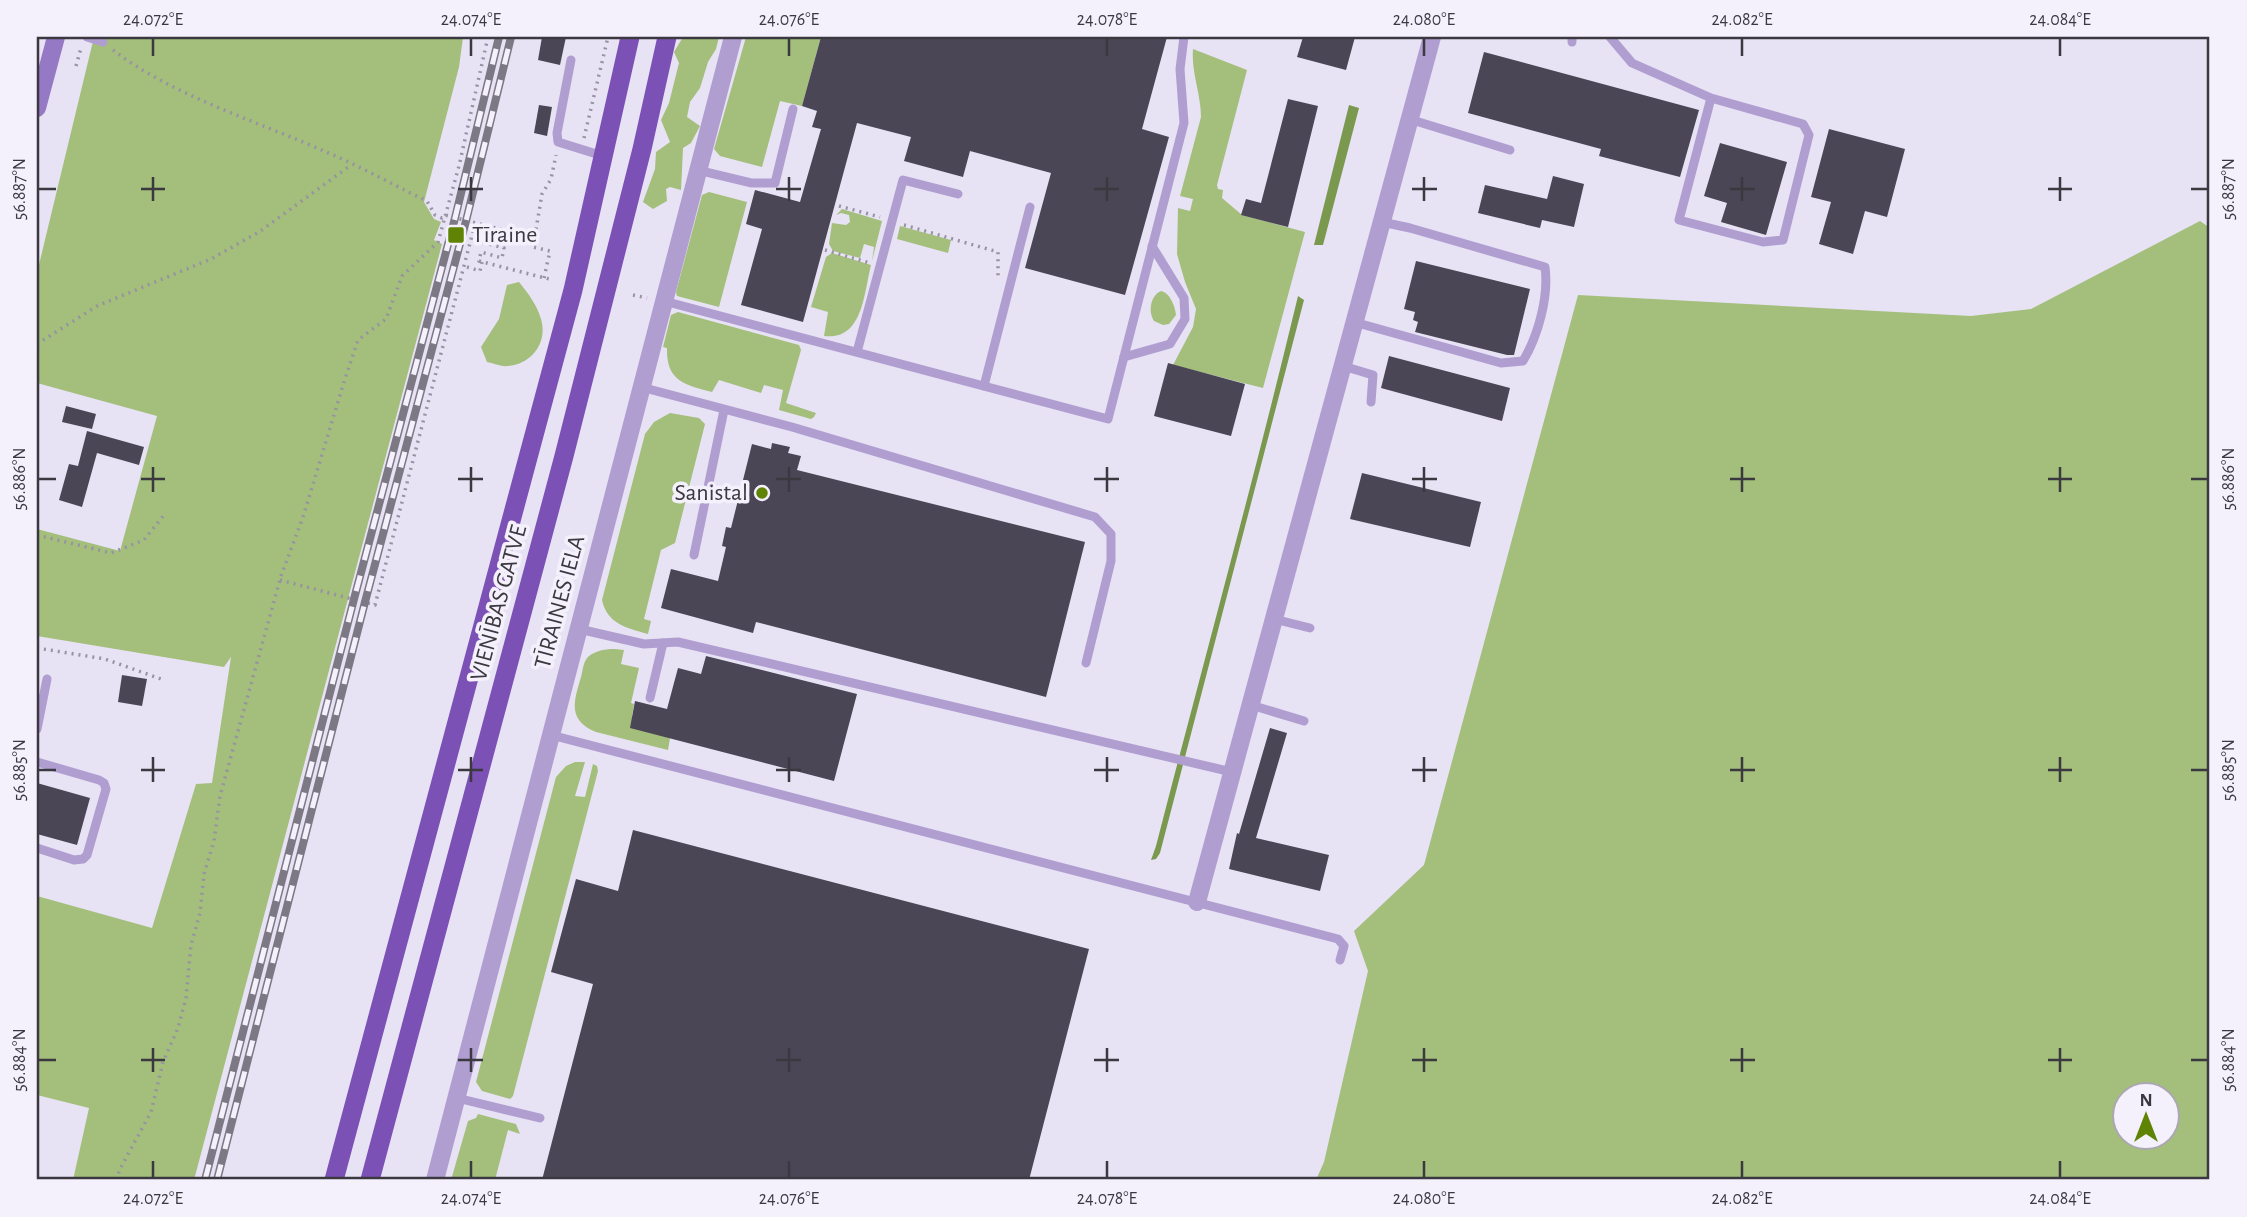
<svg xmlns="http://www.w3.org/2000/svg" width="2247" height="1217" viewBox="0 0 2247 1217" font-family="'Alegreya Sans',sans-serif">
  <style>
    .green { fill: #a3bf7b; fill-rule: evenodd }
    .water { fill: #7b994e }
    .building { fill: #4b4655 }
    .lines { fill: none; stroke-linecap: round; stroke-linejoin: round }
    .path { stroke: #9793a0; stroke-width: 3.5; stroke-dasharray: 2 5; stroke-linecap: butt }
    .service { stroke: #b09ed1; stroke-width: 9 }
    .minor { stroke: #b09ed1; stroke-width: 18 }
    .tertiary { stroke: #b09ed1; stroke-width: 18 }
    .secondary { stroke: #9679c5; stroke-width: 18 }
    .trunk { stroke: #7c51b6; stroke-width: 19 }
    .rail-casing { stroke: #7c7884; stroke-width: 8 }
    .rail { stroke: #f5f1fc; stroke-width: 5; stroke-dasharray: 16; stroke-linecap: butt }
    .ticks { fill: none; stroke: #3b3840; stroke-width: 2.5 }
    .poi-dot { fill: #5f8405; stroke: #f5f1fc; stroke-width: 2.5 }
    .labels { text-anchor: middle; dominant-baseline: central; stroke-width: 7; stroke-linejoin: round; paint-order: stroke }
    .poi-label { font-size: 24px; fill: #3b3840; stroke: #f5f1fc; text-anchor: start }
    .street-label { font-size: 24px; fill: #3b3840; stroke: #f5f1fc }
    .neatline { fill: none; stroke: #3b3840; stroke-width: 2.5 }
    .ticks-label { font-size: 18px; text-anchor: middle; fill: #3b3840 }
  </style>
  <rect width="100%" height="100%" fill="#e8e2f5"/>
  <!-- green -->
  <g class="green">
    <polygon points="94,37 463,37 459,67 424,202 434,219 441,222 434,240 442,244 194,1180 73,1180 89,1108 37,1095 37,896 152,928 196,784 212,783 231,657 224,667 37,636 37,529 120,551 157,416 37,383 37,273"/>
    <polygon points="683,37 719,37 716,49 708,62 700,88 690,102 687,117 700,126 691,143 683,148 681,190 670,187 666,189 667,201 653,209 643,202 655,169 656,152 670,142 661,120 669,103 679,63 674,52"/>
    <polygon points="746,37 821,37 802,106 780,101 762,167 720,156 714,149"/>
    <path d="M1193 49 1247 70 1217 185 1218 189 1223 190 1222 198 1242 215 1305 232 1263 388 1173 365 1193 327 1196 309 1185 282 1177 254 1178 208 1190 211 1193 199 1180 196 1201 117C1201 94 1191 72 1193 49Z"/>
    <polygon points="709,192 747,202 719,307 677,296 676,292 702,195"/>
    <polygon points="842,209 882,221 872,261 874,247 864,244 860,258 833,251 829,244 832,223 846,225 850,222 849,215 841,213 836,215"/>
    <path d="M2200 221 2210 228V1180H1316L1324 1162 1368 971 1354 931 1424 865 1578 295 1971 316 2031 309ZM2124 1094H2166V1136H2124Z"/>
    <polygon points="900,226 951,240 948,253 897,239"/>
    <path d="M832 253 871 265C864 293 863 341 824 336L828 312 811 307 826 257Z"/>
    <path d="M519 282C528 293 537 305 541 319 548 342 532 364 508 366 502 367 493 363 487 362L481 347 499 319 507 285Z"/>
    <path d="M1161 291C1170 293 1175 306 1176 315L1169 324 1163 325 1154 321C1148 312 1150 296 1161 291Z"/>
    <path d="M678 312 799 345 801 350 786 403 816 413 814 417 811 419 779 410 783 390 764 385 761 393 719 380 712 392C685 385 666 381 667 348L663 347 671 315Z"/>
    <path d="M670 413 699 418 705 424 675 543 661 550 644 619 651 621 648 634C627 628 607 624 602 600L645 434 654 422Z"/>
    <path d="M615 649 624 650 621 664 639 668 631 703 634 704 632 716 670 738 668 750 596 732C567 720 574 701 581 677 583 670 583 661 589 656 597 650 606 649 615 649Z"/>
    <polygon points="575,762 585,762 575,796 585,797 593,764 597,766 598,771 513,1096 510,1099 482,1091 476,1082 556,777 566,766"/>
    <polygon points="478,1114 516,1124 520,1134 508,1130 495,1180 451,1180 468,1121 476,1118"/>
  </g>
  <!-- water -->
  <g class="water">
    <polygon points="1349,105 1359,108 1323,245 1314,245"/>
    <path d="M1298 296 1304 300 1160 853 1156 859 1151 860 1156 846C1203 663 1254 480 1298 296Z"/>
  </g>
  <!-- building -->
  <g class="building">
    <polygon points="542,37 566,37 560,65 538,60"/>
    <polygon points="821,37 1167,37 1142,129 1169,137 1125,295 1025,268 1051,173 970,151 963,177 904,161 911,137 857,123 803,322 741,305 762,229 746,224 755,190 800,202 821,129 812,127 817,111 802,106"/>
    <polygon points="1303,37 1355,37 1346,70 1297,57"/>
    <polygon points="1484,52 1699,110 1680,177 1599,156 1601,149 1468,113"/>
    <polygon points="1288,99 1318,106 1288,227 1241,215 1246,199 1261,203"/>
    <polygon points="539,105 552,107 547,136 534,133"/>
    <polygon points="1829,129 1905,149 1887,217 1865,211 1853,254 1819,244 1831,202 1811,197"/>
    <polygon points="1720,143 1787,162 1766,235 1721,222 1727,203 1704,196"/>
    <polygon points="1553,176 1584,184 1574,227 1542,220 1540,228 1478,213 1485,185 1547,199"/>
    <polygon points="1416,261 1530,289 1514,355 1507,355 1415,332 1418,322 1413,320 1415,312 1404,309"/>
    <polygon points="1389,356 1510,388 1502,421 1381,388"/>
    <polygon points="1168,363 1245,384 1231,436 1154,416"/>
    <polygon points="66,406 96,414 92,429 62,422"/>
    <polygon points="87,431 144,447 139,465 97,453 82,507 59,500 69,464 78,466"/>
    <polygon points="772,443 790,447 788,453 801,456 797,470 1085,542 1046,697 756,622 753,633 661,608 671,569 718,581 726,547 722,546 726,527 731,528 752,444 771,449"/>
    <polygon points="1362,473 1481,502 1470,547 1350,519"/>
    <polygon points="706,656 857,694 834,781 630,728 635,701 667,709 678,668 701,674"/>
    <polygon points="122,675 147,679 142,706 118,702"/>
    <polygon points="1270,728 1287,733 1256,838 1329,855 1320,891 1229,869 1237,833 1239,834"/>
    <polygon points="37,783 90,798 77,845 37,834"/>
    <polygon points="633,830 1089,949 1029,1180 542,1180 593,984 551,972 576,879 618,891"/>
  </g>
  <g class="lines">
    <!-- path -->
    <g class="path">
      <path d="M113 50C173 96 257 121 326 152 360 166 393 185 427 201L435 215 442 218 445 215 534 238"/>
      <polyline points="76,66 81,48"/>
      <polyline points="584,138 608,37"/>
      <polyline points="839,206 880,217"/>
      <polyline points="904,225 998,252 998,276"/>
      <polyline points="507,232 505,240 486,235 484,243 504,248 502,258 481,252 479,261 549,279"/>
      <polyline points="825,250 870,263"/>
      <polyline points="467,267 480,271 482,262"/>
      <polyline points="544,278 550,251 533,247 542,194 551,179 556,155"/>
      <polyline points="633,295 647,298"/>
      <polyline points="37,344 97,306 211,259 259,232 351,165"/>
      <polyline points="37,535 111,553 144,540 164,515"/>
      <polyline points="280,580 375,605 475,224"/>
      <polyline points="37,648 105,659 161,679"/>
      <polyline points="116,1180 120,1169 151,1112 163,1062 178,1028 186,998 191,945 200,913 204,874 214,841 220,796 281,576 303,517 344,382 358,340 386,319 402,276 438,242 459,166 488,37"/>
    </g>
    <!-- service -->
    <g class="service">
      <polyline points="87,37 103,42"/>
      <polyline points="1572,37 1572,42"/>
      <polyline points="1610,37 1632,63 1711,98 1803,124 1809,135 1783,240 1763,242 1679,220 1711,98"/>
      <polyline points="571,60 557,133 558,142 603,156"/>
      <polyline points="1409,119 1510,150"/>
      <polyline points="698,170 752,183 775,183 793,109"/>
      <polyline points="664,301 1108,419 1184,123 1180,69 1184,37"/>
      <path d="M1354 322 1501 363 1523 361C1538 336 1549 297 1545 267L1410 228 1382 222"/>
      <polyline points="857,352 903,180 958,194"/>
      <polyline points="1124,357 1170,344 1185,319 1184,298 1152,246"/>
      <polyline points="1343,366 1373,375 1371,402"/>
      <polyline points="984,386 1030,207"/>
      <polyline points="641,387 792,427 1095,517 1111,534 1111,561 1086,663"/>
      <polyline points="694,555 724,410"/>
      <polyline points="1274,619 1310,628"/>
      <polyline points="579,629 644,644 678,642 1232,772"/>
      <polyline points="650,698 663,643"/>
      <polyline points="1251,705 1304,721"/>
      <polyline points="37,729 47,679"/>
      <polyline points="551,735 1338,939 1344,946 1340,960"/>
      <polyline points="37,762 99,780 104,783 106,789 87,855 83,859 74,860 37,848"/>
      <polyline points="457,1098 540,1118"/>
    </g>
    <!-- minor -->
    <polyline class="minor" points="1197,902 1432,37"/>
    <!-- tertiary -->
    <polyline class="tertiary" points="435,1180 733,37"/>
    <!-- secondary -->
    <polyline class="secondary" points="37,108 56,37"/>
    <!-- trunk -->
    <g class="trunk">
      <polyline points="334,1180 573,290 630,37"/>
      <polyline points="370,1180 564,456 642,149 667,37"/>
    </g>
    <defs>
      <g id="rail">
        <polyline points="205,1180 354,599 455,218 499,37"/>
        <polyline points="217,1180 365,602 466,221 511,37"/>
      </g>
    </defs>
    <!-- rail casing -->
    <use href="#rail" class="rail-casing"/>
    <!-- rail -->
    <use href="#rail" class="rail"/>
  </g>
  <!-- ticks -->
  <path class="ticks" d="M153 38V56M471 38V56M789 38V56M1107 38V56M1424 38V56M1742 38V56M2060 38V56M153 177V201M471 177V201M789 177V201M1107 177V201M1424 177V201M1742 177V201M2060 177V201M38 189H56M141 189H165M458 189H483M776 189H801M1094 189H1119M1412 189H1437M1730 189H1755M2048 189H2072M2191 189H2208M153 467V492M471 467V492M789 467V492M1107 467V492M1424 467V492M1742 467V492M2060 467V492M38 479H56M141 479H165M458 479H483M776 479H801M1094 479H1119M1412 479H1437M1730 479H1755M2048 479H2072M2191 479H2208M153 757V782M471 757V782M789 757V782M1107 757V782M1424 757V782M1742 757V782M2060 757V782M38 770H56M141 770H165M458 770H483M776 770H801M1094 770H1119M1412 770H1437M1730 770H1755M2048 770H2072M2191 770H2208M153 1048V1072M471 1048V1072M789 1048V1072M1107 1048V1072M1424 1048V1072M1742 1048V1072M2060 1048V1072M38 1060H56M141 1060H165M458 1060H483M776 1060H801M1094 1060H1119M1412 1060H1437M1730 1060H1755M2048 1060H2072M2191 1060H2208M153 1161V1178M471 1161V1178M789 1161V1178M1107 1161V1178M1424 1161V1178M1742 1161V1178M2060 1161V1178"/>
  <!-- markers -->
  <g class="poi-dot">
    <rect x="447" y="226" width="18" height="18" rx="3.5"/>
    <circle cx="762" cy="493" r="7"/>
  </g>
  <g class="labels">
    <!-- poi labels -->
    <g class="poi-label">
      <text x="472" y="235">Tīraine</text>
      <text x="748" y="493" text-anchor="end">Sanistal</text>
    </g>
    <!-- street labels -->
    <g class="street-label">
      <text transform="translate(560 602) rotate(-75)">TĪRAINES IELA</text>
      <text transform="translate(499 603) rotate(-75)">VIENĪBAS GATVE</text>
    </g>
  </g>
  <!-- border -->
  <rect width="2247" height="1217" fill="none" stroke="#f5f1fc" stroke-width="77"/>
  <!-- north arrow -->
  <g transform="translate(2146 1116)"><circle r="33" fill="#f5f1fc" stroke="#aba7b1" stroke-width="2"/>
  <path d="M0-5L12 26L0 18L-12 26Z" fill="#5f8405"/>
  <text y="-10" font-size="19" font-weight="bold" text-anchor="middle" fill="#3b3840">N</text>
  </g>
  <rect x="38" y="38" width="2170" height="1140" class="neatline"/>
  <g class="ticks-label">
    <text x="153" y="25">24.072°E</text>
    <text x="471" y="25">24.074°E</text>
    <text x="789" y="25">24.076°E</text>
    <text x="1107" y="25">24.078°E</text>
    <text x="1424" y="25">24.080°E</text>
    <text x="1742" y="25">24.082°E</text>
    <text x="2060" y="25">24.084°E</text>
    <text transform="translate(19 189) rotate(-90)" y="6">56.887°N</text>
    <text transform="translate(2228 189) rotate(-90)" y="6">56.887°N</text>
    <text transform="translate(19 479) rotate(-90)" y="6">56.886°N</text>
    <text transform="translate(2228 479) rotate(-90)" y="6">56.886°N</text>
    <text transform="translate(19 770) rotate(-90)" y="6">56.885°N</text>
    <text transform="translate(2228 770) rotate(-90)" y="6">56.885°N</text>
    <text transform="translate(19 1060) rotate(-90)" y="6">56.884°N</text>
    <text transform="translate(2228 1060) rotate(-90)" y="6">56.884°N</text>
    <text x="153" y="1204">24.072°E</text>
    <text x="471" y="1204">24.074°E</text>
    <text x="789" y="1204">24.076°E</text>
    <text x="1107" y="1204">24.078°E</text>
    <text x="1424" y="1204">24.080°E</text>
    <text x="1742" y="1204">24.082°E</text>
    <text x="2060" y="1204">24.084°E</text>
  </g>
</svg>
